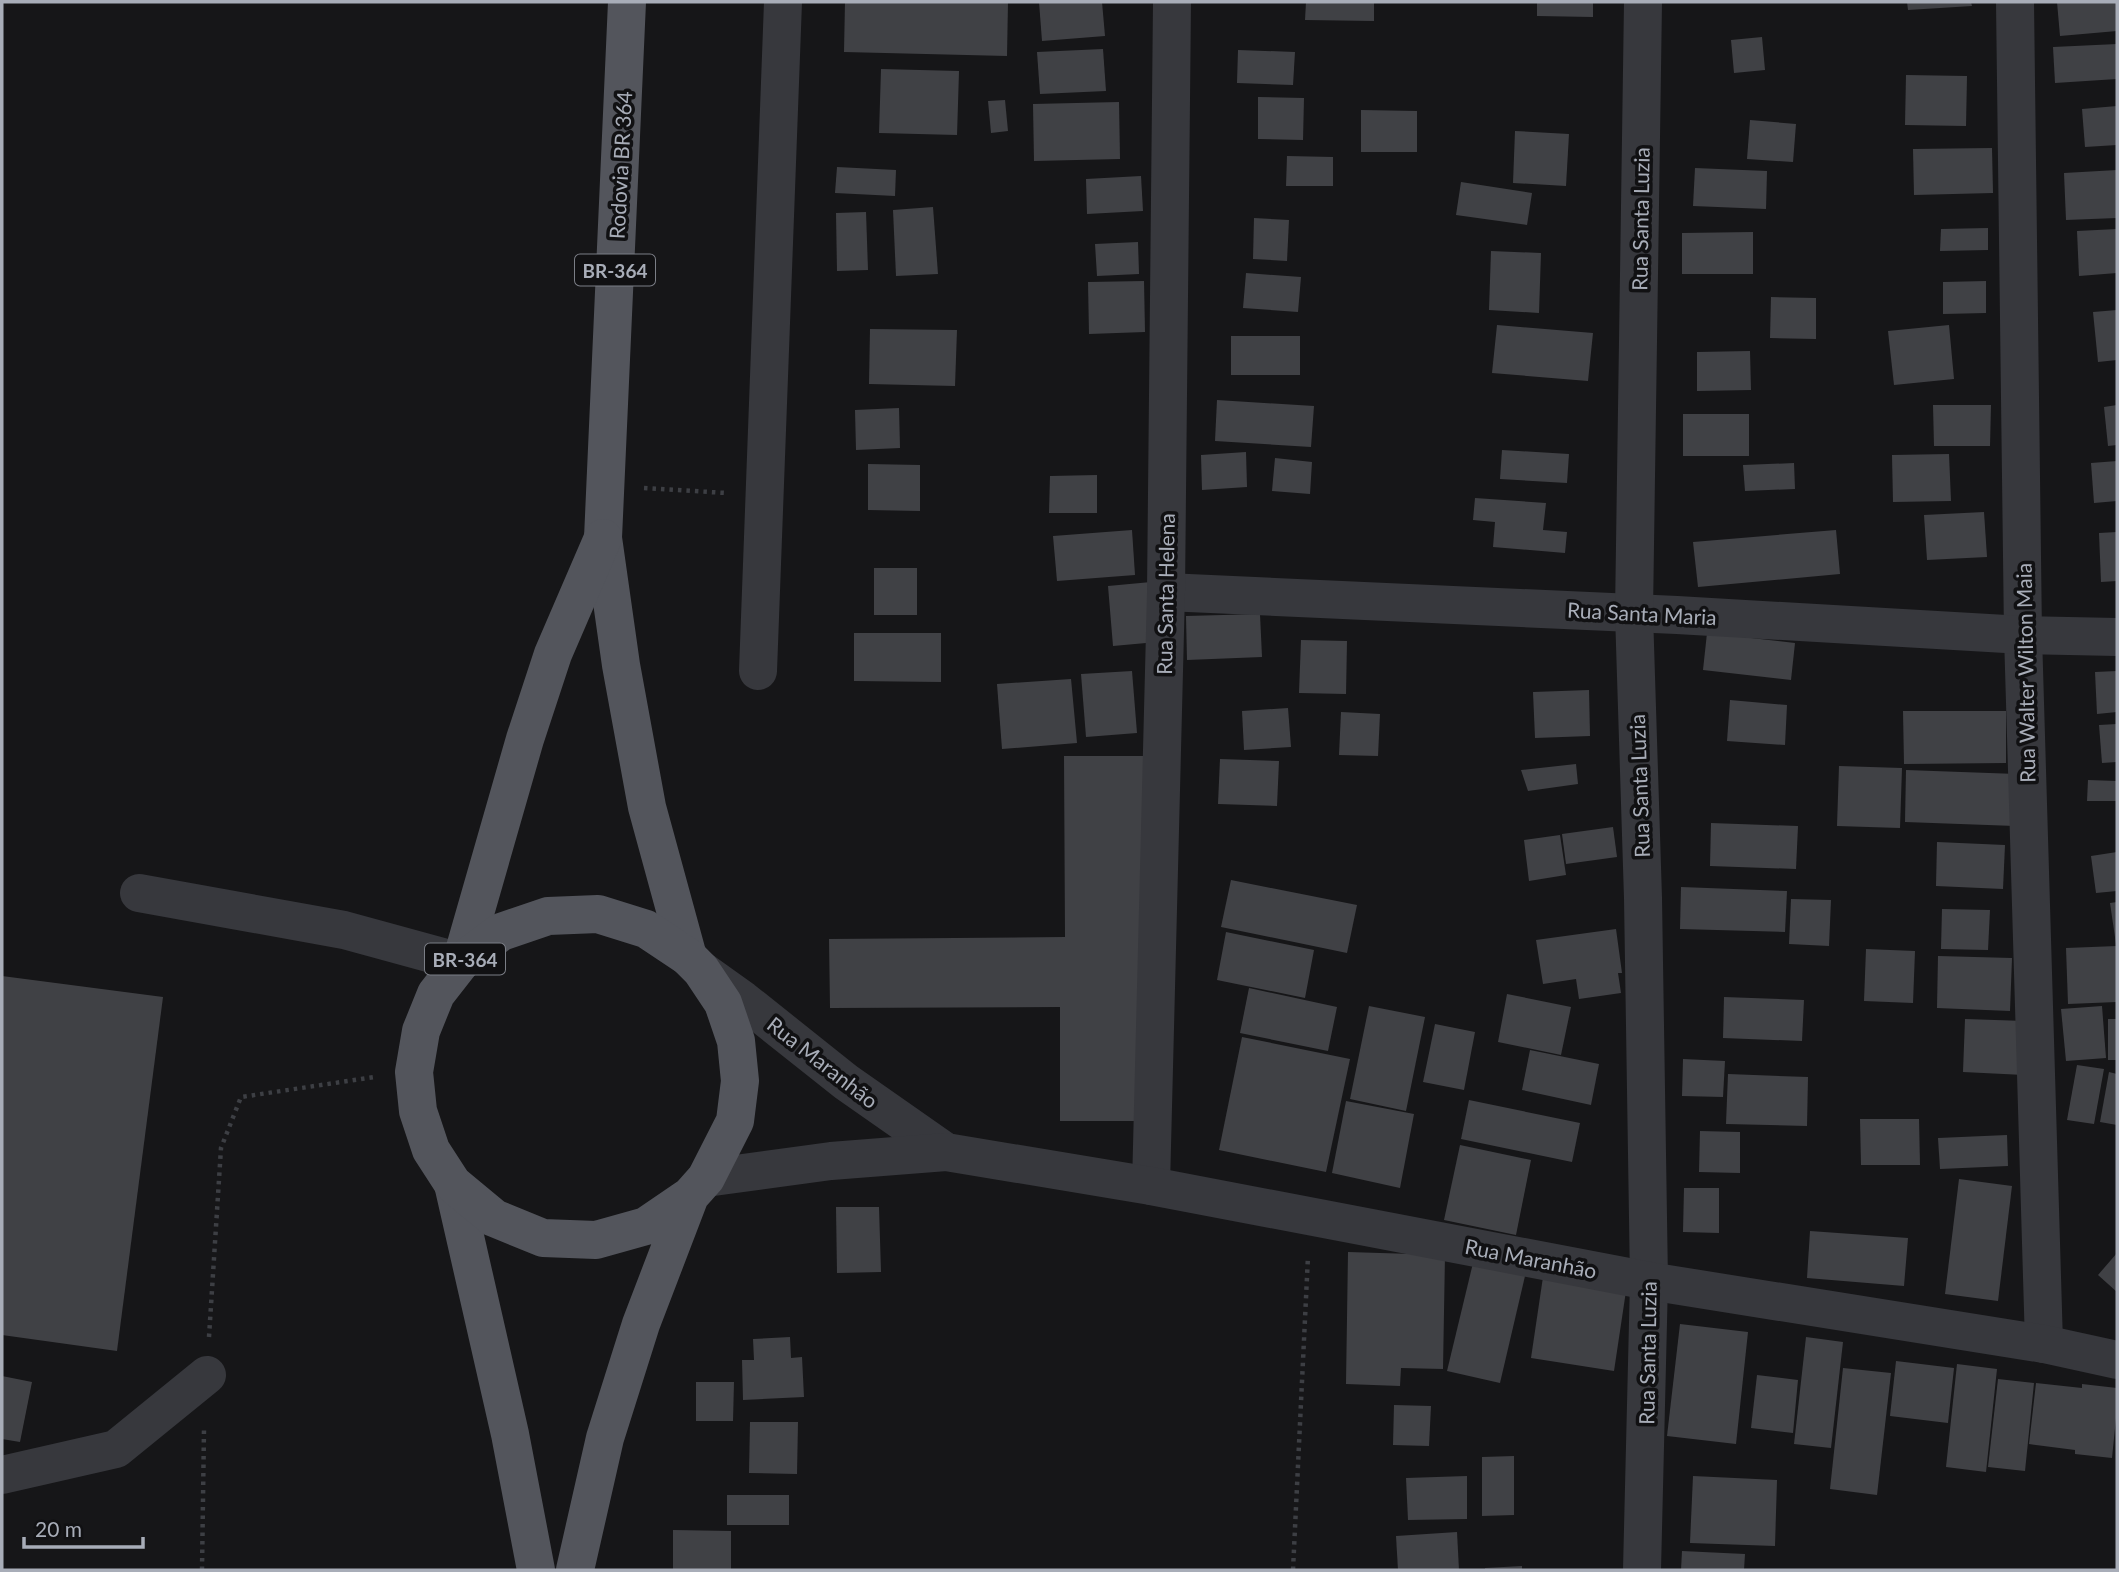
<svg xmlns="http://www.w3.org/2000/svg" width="2119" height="1572" viewBox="0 0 2119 1572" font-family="Lato,sans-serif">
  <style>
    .building { fill: #404145 }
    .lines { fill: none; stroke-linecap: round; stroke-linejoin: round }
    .path { stroke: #3d3f44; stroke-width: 4.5; stroke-dasharray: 3.5 5; stroke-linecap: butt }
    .minor { stroke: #37383d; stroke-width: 38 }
    .tertiary { stroke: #37383d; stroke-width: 38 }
    .primary { stroke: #53555c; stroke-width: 38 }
    .labels { text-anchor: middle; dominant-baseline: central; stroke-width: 7; stroke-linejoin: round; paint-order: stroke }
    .shield { fill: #111113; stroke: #7b7e86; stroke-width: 2 }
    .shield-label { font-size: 19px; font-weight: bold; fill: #a8adb8 }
    .street-label { font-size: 21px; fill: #a8adb8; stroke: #111113 }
  </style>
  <rect width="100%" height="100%" fill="#161618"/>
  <!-- building -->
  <g class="building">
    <polygon points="845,2 1008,2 1007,56 844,52"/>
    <polygon points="1039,2 1102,2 1105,36 1042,41"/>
    <polygon points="1306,2 1374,2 1374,21 1305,20"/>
    <polygon points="1537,2 1593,2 1593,17 1537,16"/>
    <polygon points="1907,2 1971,2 1972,6 1908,10"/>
    <polygon points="2057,2 2117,2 2117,31 2060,36"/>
    <polygon points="1762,37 1765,70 1734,73 1731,40"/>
    <polygon points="2117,44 2117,79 2055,83 2053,47"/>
    <polygon points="1103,49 1106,91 1040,94 1037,52"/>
    <polygon points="1238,50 1295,52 1293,85 1237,83"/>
    <polygon points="881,69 959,71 957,135 879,133"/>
    <polygon points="1906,75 1967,76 1966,126 1905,125"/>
    <polygon points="1258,97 1304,98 1303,140 1258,139"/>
    <polygon points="1005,100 1008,131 991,133 988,101"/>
    <polygon points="1119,102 1120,159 1034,161 1033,104"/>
    <polygon points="2117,106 2117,145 2085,147 2082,109"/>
    <polygon points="1361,110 1417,111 1417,152 1361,152"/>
    <polygon points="1750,120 1796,124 1793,162 1747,159"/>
    <polygon points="1515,131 1569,134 1566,186 1513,183"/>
    <polygon points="1992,148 1993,193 1914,195 1913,149"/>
    <polygon points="1287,156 1333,157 1333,186 1286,186"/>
    <polygon points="837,167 896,170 895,196 835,193"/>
    <polygon points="1695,168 1767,171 1766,209 1693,206"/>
    <polygon points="2117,170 2117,218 2066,220 2064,173"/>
    <polygon points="1141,176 1143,211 1087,214 1086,179"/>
    <polygon points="1461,182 1532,193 1527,225 1456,215"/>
    <polygon points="933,207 938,274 896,276 893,210"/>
    <polygon points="866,212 868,270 837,271 836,213"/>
    <polygon points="1254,218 1289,220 1287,261 1253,259"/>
    <polygon points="1988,228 1988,250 1940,251 1941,229"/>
    <polygon points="2117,229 2117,273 2079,276 2077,231"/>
    <polygon points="1753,232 1753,274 1682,274 1682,233"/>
    <polygon points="1138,242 1139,274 1097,276 1095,244"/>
    <polygon points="1491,251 1541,253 1539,313 1489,310"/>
    <polygon points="1246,273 1301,277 1298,312 1243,308"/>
    <polygon points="1144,281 1145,332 1089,334 1088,282"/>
    <polygon points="1986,281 1986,313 1943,314 1943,282"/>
    <polygon points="1771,297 1816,298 1816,339 1770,338"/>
    <polygon points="2117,310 2117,360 2098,362 2093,312"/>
    <polygon points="1497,325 1593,333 1588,381 1492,373"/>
    <polygon points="1949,325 1954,379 1894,385 1888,331"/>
    <polygon points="870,329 957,330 955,386 869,384"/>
    <rect x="1231" y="336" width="69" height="39"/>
    <polygon points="1750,351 1751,390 1697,391 1697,352"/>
    <polygon points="1217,400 1314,406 1311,447 1215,441"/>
    <polygon points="1933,405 1991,405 1990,446 1934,446"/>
    <polygon points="2117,405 2117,445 2108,446 2104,407"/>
    <polygon points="899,408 900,448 856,450 855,410"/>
    <rect x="1683" y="414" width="66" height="42"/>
    <polygon points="1502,450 1569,454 1567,483 1500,479"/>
    <polygon points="1246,452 1247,487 1202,490 1201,455"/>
    <polygon points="1949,454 1951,501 1893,502 1892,455"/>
    <polygon points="1275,458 1312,462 1310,494 1272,491"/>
    <polygon points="2117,461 2117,501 2094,503 2091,463"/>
    <polygon points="1794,463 1795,489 1745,491 1743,465"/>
    <polygon points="868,464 920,465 920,511 868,510"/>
    <polygon points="1097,475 1097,513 1049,513 1050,476"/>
    <polygon points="1475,498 1546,503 1543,530 1567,532 1565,553 1493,547 1495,522 1473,520"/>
    <polygon points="1984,512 1987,557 1927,560 1924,515"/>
    <polygon points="1132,530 1135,575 1057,581 1053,536"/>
    <polygon points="1836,530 1840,574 1698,587 1693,542"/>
    <polygon points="2117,532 2117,581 2101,582 2099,533"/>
    <rect x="874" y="568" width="43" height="47"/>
    <polygon points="1151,582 1157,642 1113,646 1108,586"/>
    <polygon points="1260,614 1262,657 1187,660 1186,616"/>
    <polygon points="854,633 941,633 941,682 854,681"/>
    <polygon points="1707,633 1795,643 1791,680 1703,670"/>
    <polygon points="1301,640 1347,641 1346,694 1299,693"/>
    <polygon points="1132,671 1137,733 1086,737 1081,674"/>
    <polygon points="2117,671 2117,712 2097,714 2095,672"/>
    <polygon points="1071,679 1077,743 1002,749 997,684"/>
    <polygon points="1589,690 1590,736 1535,738 1533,692"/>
    <polygon points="1730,700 1787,705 1785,745 1727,741"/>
    <polygon points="1288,708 1291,747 1244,750 1242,711"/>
    <polygon points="1903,711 2006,711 2006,763 1904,764"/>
    <polygon points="1341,712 1380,714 1378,756 1339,755"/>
    <polygon points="2117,724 2117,762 2102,763 2099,725"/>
    <polygon points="1064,756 1145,756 1148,1121 1060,1121 1060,1007 830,1008 829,939 1065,937"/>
    <polygon points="1220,759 1279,761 1277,806 1218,804"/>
    <polygon points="1576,764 1578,784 1528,791 1521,770"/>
    <polygon points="1839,766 1902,768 1900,828 1837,826"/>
    <polygon points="1906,770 2017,774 2015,826 1905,822"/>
    <polygon points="2088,780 2117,781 2117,801 2087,801"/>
    <polygon points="1711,823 1798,826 1796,869 1710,866"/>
    <polygon points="1613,827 1617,857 1566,864 1562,834"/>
    <polygon points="1560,835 1566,875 1529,881 1524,840"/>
    <polygon points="1937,842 2005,845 2003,889 1936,886"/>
    <polygon points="2117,852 2117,891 2096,893 2091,856"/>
    <polygon points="1231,880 1357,905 1347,953 1221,927"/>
    <polygon points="1681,887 1787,891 1785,932 1680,929"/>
    <polygon points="1791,899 1831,900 1829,946 1789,944"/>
    <polygon points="2117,902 2117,944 2116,944 2110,903"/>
    <polygon points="1942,909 1990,910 1988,950 1941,949"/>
    <polygon points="1616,929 1622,973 1618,973 1621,993 1579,999 1576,979 1543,984 1536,940"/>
    <polygon points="1226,932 1314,950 1305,998 1217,980"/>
    <polygon points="2117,946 2117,1002 2068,1004 2066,948"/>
    <polygon points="1866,949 1915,951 1913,1003 1864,1001"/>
    <polygon points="1938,956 2012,958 2010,1011 1937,1008"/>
    <polygon points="2,976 163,997 117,1351 2,1335"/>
    <polygon points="1249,988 1337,1007 1328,1051 1240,1033"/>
    <polygon points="1507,994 1571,1007 1561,1055 1498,1042"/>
    <polygon points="1724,997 1804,1000 1802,1041 1723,1038"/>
    <polygon points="1369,1006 1425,1017 1406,1111 1350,1099"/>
    <polygon points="2102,1006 2106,1058 2066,1061 2061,1009"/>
    <polygon points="1965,1019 2025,1021 2024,1075 1963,1072"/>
    <rect x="2108" y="1019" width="9" height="41"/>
    <polygon points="1435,1024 1475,1032 1464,1090 1423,1082"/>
    <polygon points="1242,1037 1350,1059 1326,1172 1219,1150"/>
    <polygon points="1530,1050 1599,1064 1591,1105 1522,1090"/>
    <polygon points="1683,1059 1725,1061 1723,1097 1682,1096"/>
    <polygon points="2077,1065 2104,1069 2094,1124 2067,1120"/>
    <polygon points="2109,1072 2117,1074 2117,1125 2100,1122"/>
    <polygon points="1728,1074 1808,1077 1807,1126 1726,1124"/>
    <polygon points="1469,1100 1580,1123 1572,1162 1461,1139"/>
    <polygon points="1346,1101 1414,1114 1400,1188 1332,1173"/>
    <polygon points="1860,1119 1919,1119 1920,1165 1861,1165"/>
    <polygon points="1700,1131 1740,1132 1740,1173 1699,1172"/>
    <polygon points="2007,1135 2008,1166 1940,1169 1938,1138"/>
    <polygon points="1460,1145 1531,1160 1516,1235 1444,1220"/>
    <polygon points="1959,1179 2012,1186 1998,1301 1945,1294"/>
    <polygon points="1684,1188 1719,1188 1719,1233 1683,1232"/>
    <polygon points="836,1207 879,1207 881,1272 837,1273"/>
    <polygon points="1810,1231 1908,1238 1904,1286 1807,1278"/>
    <polygon points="1348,1252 1445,1255 1443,1369 1401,1368 1400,1386 1346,1384"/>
    <polygon points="2117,1253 2117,1292 2098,1275"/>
    <polygon points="1473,1263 1525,1276 1500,1383 1447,1371"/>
    <polygon points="1543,1277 1626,1291 1614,1371 1531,1358"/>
    <polygon points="1680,1324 1748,1332 1736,1444 1667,1436"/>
    <polygon points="790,1337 791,1358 802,1357 804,1397 743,1400 742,1360 754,1360 753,1339"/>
    <polygon points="1806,1337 1843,1342 1831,1448 1794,1444"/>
    <polygon points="1896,1361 1954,1368 1948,1423 1890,1416"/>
    <polygon points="1957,1364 1997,1369 1986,1472 1946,1467"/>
    <polygon points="1843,1368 1891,1373 1877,1495 1830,1489"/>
    <polygon points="1757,1375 1798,1380 1793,1433 1751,1428"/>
    <polygon points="2,1376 32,1382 20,1442 2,1439"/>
    <polygon points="1998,1379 2034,1383 2025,1471 1988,1467"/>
    <polygon points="696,1382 734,1382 733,1421 696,1421"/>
    <polygon points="2036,1383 2082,1388 2082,1384 2117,1388 2117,1408 2112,1458 2075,1454 2075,1450 2029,1444"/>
    <polygon points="1394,1405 1431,1406 1429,1446 1393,1445"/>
    <polygon points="750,1422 798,1422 797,1474 749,1473"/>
    <polygon points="1514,1456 1514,1515 1482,1516 1482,1457"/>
    <polygon points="1467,1476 1467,1519 1408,1520 1406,1478"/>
    <polygon points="1693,1476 1777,1480 1775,1546 1690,1543"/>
    <rect x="727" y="1495" width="62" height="30"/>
    <polygon points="673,1530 731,1531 731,1570 673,1570"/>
    <polygon points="1457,1532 1459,1570 1398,1570 1396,1536"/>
    <polygon points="1682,1551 1745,1554 1744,1570 1681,1570"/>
    <polygon points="1522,1566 1522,1570 1485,1570 1485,1568"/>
  </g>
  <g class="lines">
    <!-- path -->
    <g class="path">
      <polyline points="644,488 726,493"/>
      <polyline points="209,1337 221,1148 241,1097 375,1077"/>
      <polyline points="202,1570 204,1429"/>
      <polyline points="1293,1570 1308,1256"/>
    </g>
    <!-- minor -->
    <g class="minor">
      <polyline points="2015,2 2023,635 2044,1344"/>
      <polyline points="1166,592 1677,615 2023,635 2117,637"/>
      <polyline points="758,671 783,2"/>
      <polyline points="139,893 344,930 461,962"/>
      <polyline points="1151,1186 1166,592 1172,2"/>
      <polyline points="2,1475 116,1449 207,1375"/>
      <polyline points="1642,1570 1649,1281 1643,898 1634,613 1643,2"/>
    </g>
    <!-- tertiary -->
    <g class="tertiary">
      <polyline points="701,970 743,1000 846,1082 946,1152"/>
      <polyline points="706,1178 831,1161 946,1152 1151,1186 1649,1281 2044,1344 2117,1360"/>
    </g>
    <!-- primary -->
    <g class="primary">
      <polyline points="627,2 603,538 621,665 647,807 688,957"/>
      <polyline points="461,962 525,739 553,654 603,538"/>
      <polyline points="453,1184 510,1434 536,1570"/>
      <polyline points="575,1570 605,1438 641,1324 690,1196 706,1178 735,1121 740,1081 736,1041 723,1003 701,970 688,957 646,929 598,914 548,916 501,932 461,962 436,994 421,1031 414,1072 418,1111 431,1150 453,1184 494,1218 543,1238 596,1240 646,1226 690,1196"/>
    </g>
  </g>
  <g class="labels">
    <!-- shield labels -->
    <g class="shield">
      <rect x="575" y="254.5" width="80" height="31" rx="5"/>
      <rect x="425" y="943.5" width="80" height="31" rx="5"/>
    </g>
    <g class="shield-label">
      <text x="615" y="270">BR-364</text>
      <text x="465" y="959">BR-364</text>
    </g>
    <!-- street labels -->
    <g class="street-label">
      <text transform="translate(620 165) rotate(-87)">Rodovia BR 364</text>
      <text transform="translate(1640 219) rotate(-89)">Rua Santa Luzia</text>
      <text transform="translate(1165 594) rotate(-89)">Rua Santa Helena</text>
      <text transform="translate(1642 613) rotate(3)">Rua Santa Maria</text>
      <text transform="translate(2025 673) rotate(-91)">Rua Walter Wilton Maia</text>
      <text transform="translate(1639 786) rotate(-92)">Rua Santa Luzia</text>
      <text transform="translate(823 1062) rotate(38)">Rua Maranhão</text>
      <text transform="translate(1531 1258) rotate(11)">Rua Maranhão</text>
      <text transform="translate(1647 1353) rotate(-89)">Rua Santa Luzia</text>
    </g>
  </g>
  <!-- border -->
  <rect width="2119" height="1572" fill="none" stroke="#a8adb8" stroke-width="7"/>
  <!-- scale -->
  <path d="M24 1537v10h119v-10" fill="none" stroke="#a8adb8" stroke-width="3.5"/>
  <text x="35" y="1537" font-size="21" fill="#a8adb8" stroke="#111113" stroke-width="5" paint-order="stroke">20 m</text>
</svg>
